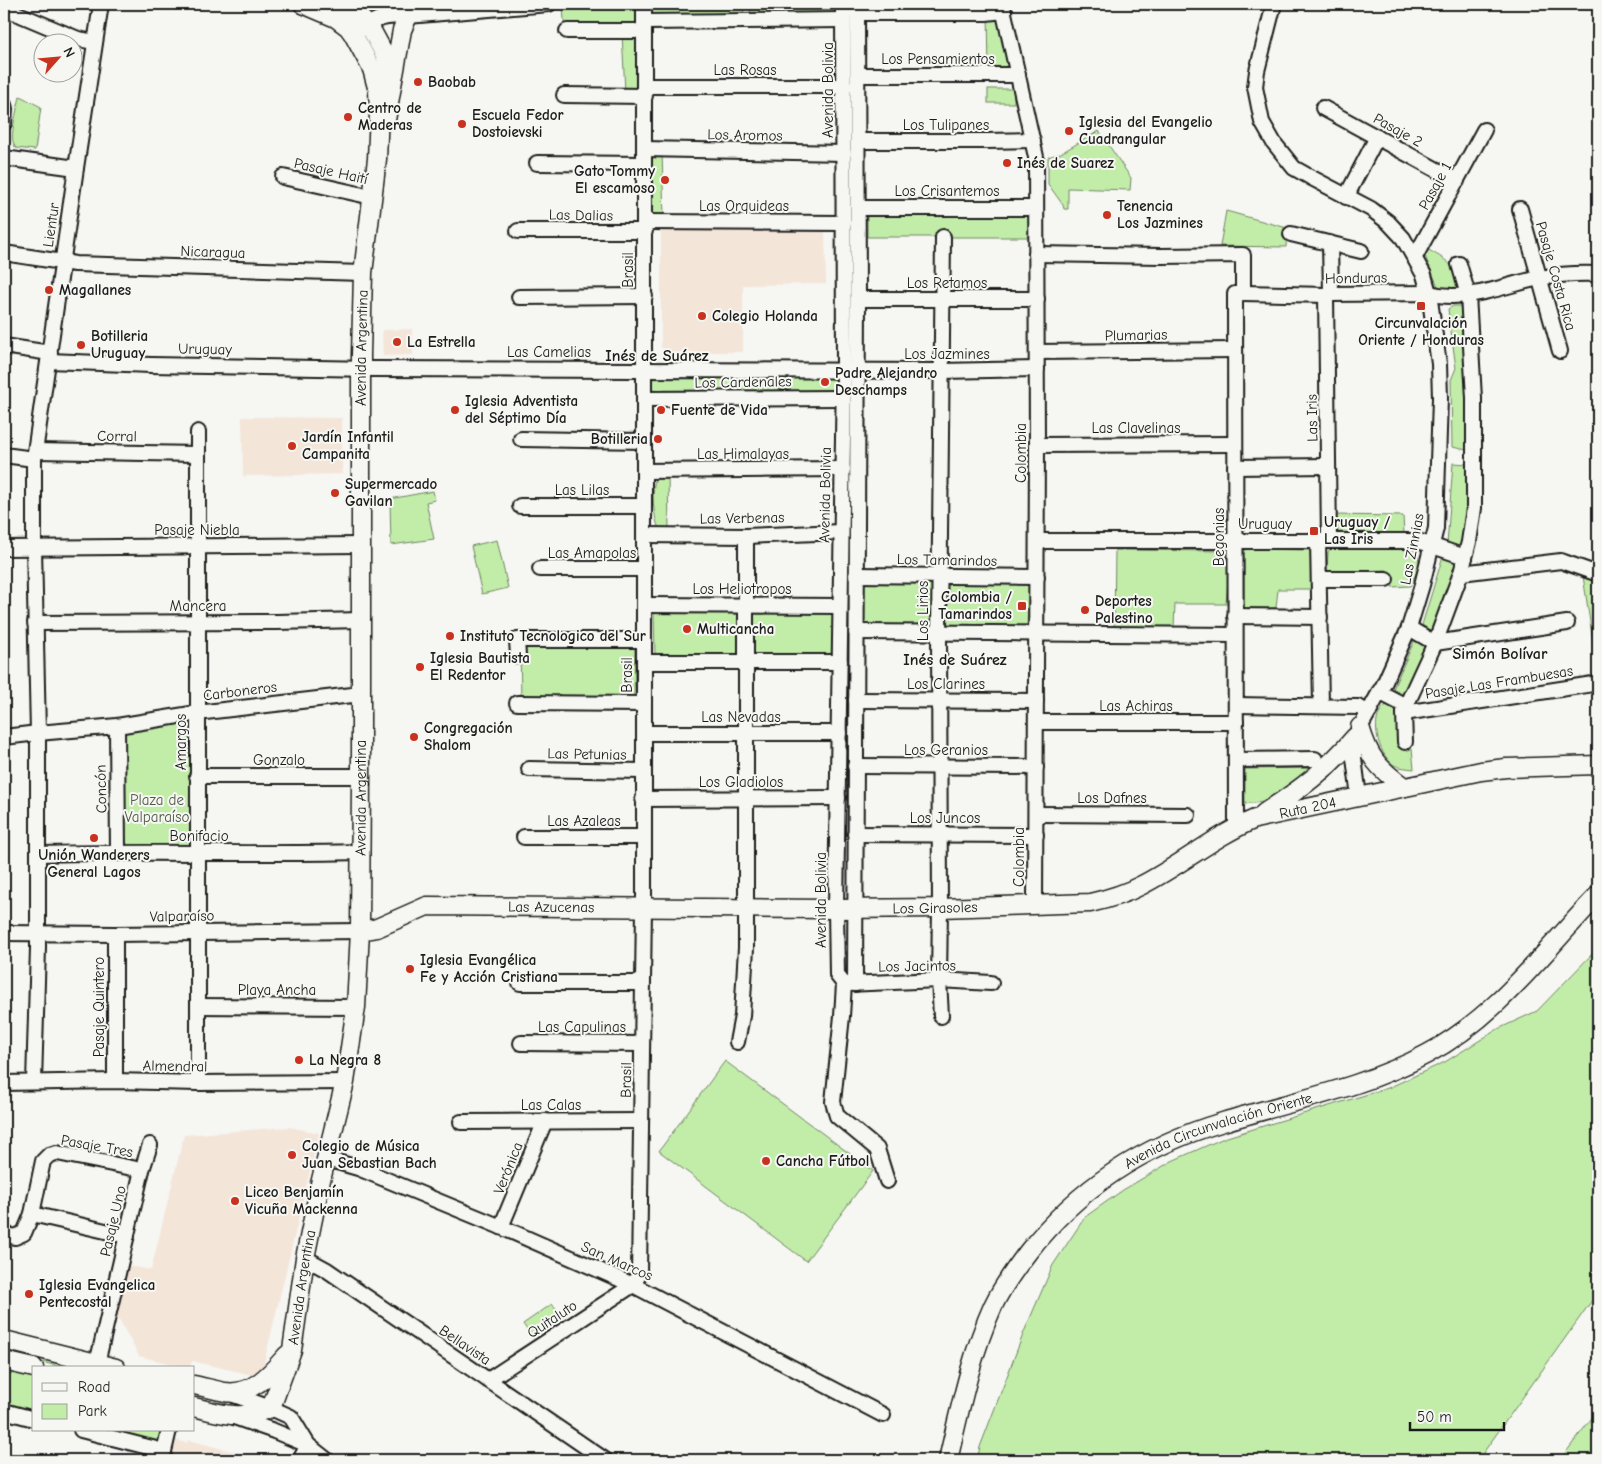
<svg xmlns="http://www.w3.org/2000/svg" width="1602" height="1464" viewBox="0 0 1602 1464" font-family="'Comic Neue',sans-serif">
  <style>
    .built { fill: #f4e5d9 }
    .green { fill: #c2eda9; stroke: #6f8462 }
    .lines { fill: none; stroke-linecap: round; stroke-linejoin: round }
    .minor-casing { stroke: #1c1c1c; stroke-width: 18 }
    .major-casing { stroke: #1c1c1c; stroke-width: 21 }
    .minor { stroke: #f6f6f2; stroke-width: 14 }
    .major { stroke: #f6f6f2; stroke-width: 18 }
    .poi-dot { fill: #c8321e; stroke: #f6f6f2; stroke-width: 2 }
    .labels { text-anchor: middle; dominant-baseline: central; stroke-width: 4; stroke-linejoin: round; paint-order: stroke }
    .street-label { font-size: 15px; fill: #1c1c1c; stroke: #f6f6f2 }
    .poi-label { font-size: 15px; font-weight: bold; fill: #1c1c1c; stroke: #f6f6f2; text-anchor: start }
    .park-label { font-size: 15px; fill: #4e5b46; stroke: #f6f6f2 }
    .neighbourhood-label { font-size: 16px; font-weight: bold; fill: #1c1c1c; stroke: #f6f6f2 }
  </style>
  <rect width="100%" height="100%" fill="#f6f6f2"/>
  <filter id="ink" filterUnits="userSpaceOnUse"><feTurbulence type="fractalNoise" baseFrequency=".02" numOctaves="2"/><feDisplacementMap in="SourceGraphic" scale="10" xChannelSelector="R" yChannelSelector="G"/><feConvolveMatrix kernelMatrix="1 2 1 2 8 2 1 2 1" color-interpolation-filters="sRGB"/></filter>
  <g filter="url(#ink)">
    <!-- built -->
    <g class="built">
      <polygon points="661,227 825,228 826,284 743,285 743,352 667,352 661,347"/>
      <polygon points="412,329 413,355 383,356 382,330"/>
      <polygon points="242,417 342,418 342,474 243,476"/>
      <polygon points="289,1127 319,1133 263,1367 252,1375 192,1361 190,1368 187,1368 139,1356 116,1314 128,1266 151,1270 184,1135"/>
      <polygon points="175,1440 187,1443 188,1440 265,1460 171,1460"/>
    </g>
    <!-- green -->
    <g class="green">
      <polygon points="604,4 632,4 637,13 638,92 625,92 622,33 565,33 563,7"/>
      <polygon points="652,4 743,4 744,20 651,20"/>
      <polygon points="750,4 836,4 837,18 751,19"/>
      <polygon points="872,4 998,4 1013,72 989,72 988,11 873,9"/>
      <rect x="988" y="89" width="26" height="14"/>
      <path d="M20 96 41 107 35 150 16 148C7 139 18 109 20 96Z"/>
      <polygon points="1099,131 1131,178 1130,190 1068,188 1068,209 1064,209 1063,205 1048,184 1048,157 1061,153"/>
      <polygon points="650,151 662,152 664,218 651,217"/>
      <polygon points="867,211 1029,213 1029,237 867,237"/>
      <polygon points="1226,211 1287,228 1286,247 1220,246"/>
      <path d="M1427 249C1446 260 1454 263 1460 285L1457 289 1440 291 1424 254Z"/>
      <polygon points="1453,306 1462,306 1470,443 1467,450 1452,447 1451,380 1456,368 1448,309"/>
      <polygon points="833,374 836,380 835,393 651,395 653,376"/>
      <polygon points="1453,463 1468,464 1469,496 1461,549 1447,545"/>
      <path d="M656 476H668L669 530 659 529C653 514 651 492 656 476Z"/>
      <polygon points="433,491 435,500 426,502 434,539 391,545 390,499"/>
      <polygon points="1332,515 1403,516 1404,534 1333,532"/>
      <polygon points="497,540 508,588 482,594 471,546"/>
      <path d="M1412 547C1425 561 1417 571 1410 586L1392 587V578L1387 570 1327 572 1328 552 1331 548Z"/>
      <polygon points="1247,549 1311,550 1314,553 1312,589 1278,589 1276,608 1244,608 1244,552"/>
      <polygon points="1115,550 1225,551 1230,557 1226,604 1175,604 1174,627 1114,627"/>
      <polygon points="1443,556 1458,560 1451,585 1433,632 1422,625"/>
      <polygon points="1583,576 1598,582 1598,675"/>
      <polygon points="860,579 1029,582 1027,627 859,629"/>
      <polygon points="654,610 837,611 837,659 655,657"/>
      <polygon points="1415,639 1428,647 1404,698 1392,691"/>
      <polygon points="520,645 635,645 634,698 521,700"/>
      <path d="M1388 704 1397 710 1400 744 1404 748 1412 749 1414 769C1408 768 1399 768 1394 765 1378 755 1367 715 1388 704Z"/>
      <polygon points="187,719 190,727 190,847 129,847 123,838 124,728"/>
      <path d="M1310 768 1314 772C1289 788 1276 801 1245 804V769Z"/>
      <polygon points="1598,948 1598,1292 1478,1460 977,1460 980,1447 1024,1332 1053,1265 1085,1217 1123,1190 1172,1161 1224,1138 1388,1088 1445,1062 1498,1029 1537,1011"/>
      <polygon points="725,1061 873,1171 806,1261 659,1151"/>
      <polygon points="552,1304 562,1318 533,1338 523,1324"/>
      <polygon points="4,1348 84,1368 66,1368 4,1353"/>
      <polygon points="4,1367 34,1375 34,1415 4,1408"/>
      <polygon points="1598,1410 1598,1460 1560,1460"/>
      <polygon points="99,1430 161,1430 157,1444"/>
    </g>
    <g class="lines">
      <defs>
        <g id="minor">
          <polyline points="843,4 844,370 836,909 837,975 844,984"/>
          <polyline points="1002,4 1036,157 1037,445 1035,905"/>
          <polyline points="1274,4 1257,71 1255,87 1262,122 1274,143 1294,168 1310,177 1371,209 1388,222 1403,238 1424,275 1429,293 1439,364 1440,398 1436,528 1422,585 1409,628 1384,684 1355,737 1354,758 1359,797"/>
          <polyline points="4,8 78,39 95,42"/>
          <polyline points="857,13 986,13 1004,11"/>
          <polyline points="645,22 843,20"/>
          <path d="M359 30C378 17 386 16 408 16L549 4"/>
          <polyline points="567,31 635,31"/>
          <polyline points="859,75 1018,75"/>
          <polyline points="645,86 845,86"/>
          <polyline points="564,95 645,96"/>
          <polyline points="4,105 5,109 4,123"/>
          <polyline points="1323,108 1457,181"/>
          <polyline points="859,141 987,141 1033,140"/>
          <polyline points="644,149 844,153"/>
          <polyline points="4,158 76,168"/>
          <polyline points="537,163 644,164"/>
          <polyline points="283,177 372,197"/>
          <polyline points="1346,197 1377,137"/>
          <polyline points="858,208 1036,208"/>
          <polyline points="1520,209 1560,351"/>
          <polyline points="645,222 844,223"/>
          <polyline points="518,231 645,231"/>
          <polyline points="1291,234 1361,251"/>
          <polyline points="1330,243 1331,294"/>
          <polyline points="4,253 75,264 363,273"/>
          <polyline points="1036,254 1161,256 1243,255 1243,293 1235,294 1236,827"/>
          <polyline points="1415,257 1484,130"/>
          <path d="M1243 293 1326 295 1331 294 1429 293C1466 303 1504 285 1540 278 1561 274 1577 273 1598 274"/>
          <polyline points="1326,295 1329,540"/>
          <polyline points="519,297 645,296"/>
          <polyline points="858,299 1037,299"/>
          <polyline points="4,346 50,353"/>
          <polyline points="1037,352 1235,350"/>
          <polyline points="49,361 151,365 373,369 942,371 1037,369"/>
          <polyline points="644,399 842,398"/>
          <polyline points="521,439 644,441"/>
          <polyline points="1037,445 1235,444"/>
          <polyline points="36,451 197,454"/>
          <polyline points="4,455 34,459"/>
          <polyline points="1235,467 1328,466"/>
          <polyline points="644,471 843,469"/>
          <polyline points="520,506 644,506"/>
          <polyline points="644,535 746,536 841,532"/>
          <polyline points="1318,540 1321,706"/>
          <polyline points="1037,541 1418,541 1465,557"/>
          <polyline points="4,548 360,545"/>
          <polyline points="540,569 644,569"/>
          <polyline points="1461,573 1561,561 1598,574"/>
          <polyline points="856,575 1037,577"/>
          <polyline points="1319,579 1386,579"/>
          <polyline points="644,605 840,606"/>
          <polyline points="1235,616 1320,617"/>
          <polyline points="35,623 277,622 361,620"/>
          <polyline points="1409,628 1435,643 1567,623"/>
          <polyline points="856,632 1235,635"/>
          <polyline points="518,656 517,640 644,640"/>
          <polyline points="644,662 840,662"/>
          <polyline points="1379,692 1406,706"/>
          <polyline points="856,700 1036,701"/>
          <polyline points="517,703 644,704"/>
          <polyline points="1236,705 1358,707 1369,712"/>
          <polyline points="1404,713 1593,684 1598,682"/>
          <polyline points="1036,722 1236,722"/>
          <polyline points="117,726 118,851"/>
          <polyline points="644,733 839,733"/>
          <polyline points="4,737 38,733 117,726 197,713 361,694"/>
          <polyline points="1405,742 1404,713 1406,706 1435,643 1461,573 1469,542 1474,508 1474,398 1468,295 1459,264"/>
          <polyline points="1236,760 1315,759"/>
          <polyline points="855,766 1036,767"/>
          <polyline points="529,769 643,771"/>
          <polyline points="197,776 361,776"/>
          <polyline points="643,799 838,798"/>
          <polyline points="1036,814 1188,815"/>
          <polyline points="855,834 1036,835"/>
          <polyline points="524,837 643,837"/>
          <path d="M38 854C146 851 253 855 360 852"/>
          <polyline points="4,933 115,934 360,931"/>
          <polyline points="520,983 642,983"/>
          <polyline points="844,984 842,1016 833,1102 837,1116 877,1149 887,1181"/>
          <polyline points="847,984 939,980 991,983"/>
          <polyline points="855,984 858,299 857,4"/>
          <polyline points="198,1006 356,1007"/>
          <polyline points="941,1016 939,980 940,908 939,633 943,237"/>
          <polyline points="737,1042 742,1016 746,948 746,536"/>
          <polyline points="521,1043 642,1044"/>
          <polyline points="115,1081 115,934"/>
          <polyline points="34,1082 38,948 38,733 34,547 34,459 76,168 101,4"/>
          <polyline points="4,1083 115,1081 198,1083 345,1082"/>
          <polyline points="198,1083 198,432"/>
          <polyline points="461,1122 641,1121"/>
          <polyline points="327,1159 358,1168 501,1227 633,1285 883,1415"/>
          <polyline points="32,1214 127,1236"/>
          <polyline points="501,1227 545,1121"/>
          <polyline points="4,1234 15,1237 24,1233 32,1214 43,1161 49,1155 57,1153 142,1170"/>
          <polyline points="305,1258 327,1270 605,1460"/>
          <polyline points="96,1368 142,1170 150,1145"/>
          <polyline points="488,1380 633,1285 639,1275 644,908 644,4"/>
          <polyline points="228,1393 271,1408 291,1417 308,1445 327,1460"/>
          <polyline points="4,1411 34,1419"/>
          <polyline points="234,1417 274,1431 308,1445"/>
          <polyline points="81,1430 164,1451"/>
          <polyline points="162,1460 169,1430"/>
          <polyline points="300,1460 308,1445"/>
        </g>
        <g id="major">
          <polyline points="336,4 360,17 372,31 385,55 393,80 386,120"/>
          <polyline points="394,75 402,30 408,16"/>
          <path d="M1360 727C1369 758 1378 768 1404 787"/>
          <path d="M1264 813C1298 791 1329 768 1355 737"/>
          <path id="s1" d="M360 931 377 928 427 906 836 909 940 908 1090 903C1108 899 1125 894 1142 885 1181 865 1215 836 1255 819L1481 771 1506 768 1598 765"/>
          <polyline points="4,1340 116,1368"/>
          <polyline points="4,1361 34,1368"/>
          <path d="M194 1385C204 1387 214 1390 225 1392 252 1396 271 1373 287 1355"/>
          <path id="s2" d="M194 1407C225 1415 241 1420 271 1408L292 1350 305 1258 320 1184 345 1082 356 1007 360 931 361 776V355L363 273 377 159 379 113 378 91 372 69 353 34 348 27 336 18 303 4"/>
          <path id="s3" d="M948 1460C960 1409 971 1355 993 1306 1002 1287 1015 1269 1028 1252 1078 1188 1145 1145 1223 1122 1292 1101 1364 1088 1427 1054 1497 1017 1544 951 1598 895"/>
        </g>
      </defs>
      <!-- minor casing -->
      <use href="#minor" class="minor-casing"/>
      <!-- major casing -->
      <use href="#major" class="major-casing"/>
      <!-- minor -->
      <use href="#minor" class="minor"/>
      <!-- major -->
      <use href="#major" class="major"/>
    </g>
  </g>
  <!-- markers -->
  <g class="poi-dot">
    <circle cx="418" cy="82" r="5"/>
    <circle cx="348" cy="117" r="5"/>
    <circle cx="462" cy="124" r="5"/>
    <circle cx="1069" cy="131" r="5"/>
    <circle cx="1007" cy="163" r="5"/>
    <circle cx="665" cy="180" r="5"/>
    <circle cx="1107" cy="215" r="5"/>
    <circle cx="49" cy="290" r="5"/>
    <rect x="1416" y="301" width="10" height="10" rx="2.5"/>
    <circle cx="702" cy="316" r="5"/>
    <circle cx="397" cy="342" r="5"/>
    <circle cx="81" cy="345" r="5"/>
    <circle cx="825" cy="382" r="5"/>
    <circle cx="455" cy="410" r="5"/>
    <circle cx="661" cy="410" r="5"/>
    <circle cx="658" cy="439" r="5"/>
    <circle cx="292" cy="446" r="5"/>
    <circle cx="335" cy="493" r="5"/>
    <rect x="1309" y="526" width="10" height="10" rx="2.5"/>
    <rect x="1017" y="601" width="10" height="10" rx="2.5"/>
    <circle cx="1085" cy="610" r="5"/>
    <circle cx="687" cy="629" r="5"/>
    <circle cx="450" cy="636" r="5"/>
    <circle cx="420" cy="667" r="5"/>
    <circle cx="414" cy="737" r="5"/>
    <circle cx="94" cy="838" r="5"/>
    <circle cx="410" cy="969" r="5"/>
    <circle cx="299" cy="1060" r="5"/>
    <circle cx="292" cy="1155" r="5"/>
    <circle cx="766" cy="1161" r="5"/>
    <circle cx="235" cy="1201" r="5"/>
    <circle cx="29" cy="1294" r="5"/>
  </g>
  <g class="labels">
    <!-- street labels -->
    <g class="street-label">
      <text x="938" y="59">Los Pensamientos</text>
      <text x="745" y="70">Las Rosas</text>
      <text transform="translate(828 90) rotate(-90)">Avenida Bolivia</text>
      <text x="946" y="125">Los Tulipanes</text>
      <text transform="translate(1398 130) rotate(29)">Pasaje 2</text>
      <text transform="translate(745 135) rotate(1)">Los Aromos</text>
      <text transform="translate(331 171) rotate(13)">Pasaje Haití</text>
      <text transform="translate(1435 186) rotate(-61)">Pasaje 1</text>
      <text x="947" y="191">Los Crisantemos</text>
      <text x="744" y="206">Las Orquideas</text>
      <text transform="translate(581 215) rotate(1)">Las Dalias</text>
      <text transform="translate(51 225) rotate(-82)">Lientur</text>
      <text transform="translate(213 252) rotate(2)">Nicaragua</text>
      <text transform="translate(628 270) rotate(-90)">Brasil</text>
      <text transform="translate(1556 276) rotate(74)">Pasaje Costa Rica</text>
      <text transform="translate(1356 278) rotate(-1)">Honduras</text>
      <text x="947" y="283">Los Retamos</text>
      <text transform="translate(1136 335) rotate(-1)">Plumarias</text>
      <text stroke="none"><textPath href="#s2" startOffset="1149">Avenida Argentina</textPath></text>
      <text transform="translate(205 349) rotate(1)">Uruguay</text>
      <text x="549" y="352">Las Camelias</text>
      <text x="947" y="354">Los Jazmines</text>
      <text transform="translate(743 382) rotate(-1)">Los Cardenales</text>
      <text transform="translate(1312 418) rotate(-91)">Las Iris</text>
      <text x="1136" y="428">Las Clavelinas</text>
      <text transform="translate(117 436) rotate(1)">Corral</text>
      <text transform="translate(1021 453) rotate(-90)">Colombia</text>
      <text x="743" y="454">Las Himalayas</text>
      <text x="582" y="490">Las Lilas</text>
      <text transform="translate(825 495) rotate(-89)">Avenida Bolivia</text>
      <text transform="translate(742 518) rotate(-1)">Las Verbenas</text>
      <text x="1265" y="524">Uruguay</text>
      <text x="197" y="530">Pasaje Niebla</text>
      <text transform="translate(1219 537) rotate(-90)">Begonias</text>
      <text transform="translate(1412 549) rotate(-79)">Las Zinnias</text>
      <text x="592" y="553">Las Amapolas</text>
      <text transform="translate(947 560) rotate(1)">Los Tamarindos</text>
      <text x="742" y="589">Los Heliotropos</text>
      <text x="198" y="606">Mancera</text>
      <text transform="translate(923 611) rotate(-90)">Los Lirios</text>
      <text transform="translate(627 675) rotate(-90)">Brasil</text>
      <text transform="translate(1499 682) rotate(-9)">Pasaje Las Frambuesas</text>
      <text x="946" y="684">Los Clarines</text>
      <text transform="translate(240 691) rotate(-7)">Carboneros</text>
      <text x="1136" y="706">Las Achiras</text>
      <text x="741" y="717">Las Nevadas</text>
      <text transform="translate(181 742) rotate(-90)">Amargos</text>
      <text x="946" y="750">Los Geranios</text>
      <text transform="translate(587 754) rotate(1)">Las Petunias</text>
      <text x="279" y="760">Gonzalo</text>
      <text x="741" y="782">Los Gladiolos</text>
      <text transform="translate(101 789) rotate(-91)">Concón</text>
      <text stroke="none"><textPath href="#s2" startOffset="699">Avenida Argentina</textPath></text>
      <text x="1112" y="798">Los Dafnes</text>
      <text stroke="none"><textPath href="#s1" startOffset="975">Ruta 204</textPath></text>
      <text x="945" y="818">Los Juncos</text>
      <text x="584" y="821">Las Azaleas</text>
      <text x="199" y="836">Bonifacio</text>
      <text transform="translate(1019 857) rotate(-90)">Colombia</text>
      <text transform="translate(821 900) rotate(-90)">Avenida Bolivia</text>
      <text stroke="none"><textPath href="#s1" startOffset="196">Las Azucenas</textPath></text>
      <text stroke="none"><textPath href="#s1" startOffset="580">Los Girasoles</textPath></text>
      <text transform="translate(182 916) rotate(-1)">Valparaíso</text>
      <text transform="translate(917 966) rotate(-1)">Los Jacintos</text>
      <text x="277" y="990">Playa Ancha</text>
      <text transform="translate(99 1007) rotate(-90)">Pasaje Quintero</text>
      <text x="582" y="1027">Las Capulinas</text>
      <text transform="translate(175 1066) rotate(1)">Almendral</text>
      <text transform="translate(626 1080) rotate(-89)">Brasil</text>
      <text x="551" y="1105">Las Calas</text>
      <text stroke="none"><textPath href="#s3" startOffset="456">Avenida Circunvalación Oriente</textPath></text>
      <text transform="translate(97 1146) rotate(10)">Pasaje Tres</text>
      <text transform="translate(508 1168) rotate(-68)">Verónica</text>
      <text transform="translate(113 1221) rotate(-77)">Pasaje Uno</text>
      <text transform="translate(617 1261) rotate(24)">San Marcos</text>
      <text stroke="none"><textPath href="#s2" startOffset="204">Avenida Argentina</textPath></text>
      <text transform="translate(552 1319) rotate(-33)">Quitaluto</text>
      <text transform="translate(465 1345) rotate(34)">Bellavista</text>
    </g>
    <!-- poi labels -->
    <g class="poi-label">
      <text x="428" y="82">Baobab</text>
      <text x="358" y="108">Centro de<tspan x="358" dy="17">Maderas</tspan></text>
      <text x="472" y="115">Escuela Fedor<tspan x="472" dy="17">Dostoievski</tspan></text>
      <text x="1079" y="122">Iglesia del Evangelio<tspan x="1079" dy="17">Cuadrangular</tspan></text>
      <text x="1017" y="163">Inés de Suarez</text>
      <text x="655" y="171" text-anchor="end">Gato Tommy<tspan x="655" dy="17">El escamoso</tspan></text>
      <text x="1117" y="206">Tenencia<tspan x="1117" dy="17">Los Jazmines</tspan></text>
      <text x="59" y="290">Magallanes</text>
      <text x="712" y="316">Colegio Holanda</text>
      <text x="1421" y="323" text-anchor="middle">Circunvalación<tspan x="1421" dy="17">Oriente / Honduras</tspan></text>
      <text x="91" y="336">Botilleria<tspan x="91" dy="17">Uruguay</tspan></text>
      <text x="407" y="342">La Estrella</text>
      <text x="835" y="373">Padre Alejandro<tspan x="835" dy="17">Deschamps</tspan></text>
      <text x="465" y="401">Iglesia Adventista<tspan x="465" dy="17">del Séptimo Día</tspan></text>
      <text x="671" y="410">Fuente de Vida</text>
      <text x="302" y="437">Jardín Infantil<tspan x="302" dy="17">Campanita</tspan></text>
      <text x="648" y="439" text-anchor="end">Botilleria</text>
      <text x="345" y="484">Supermercado<tspan x="345" dy="17">Gavilan</tspan></text>
      <text x="1324" y="522">Uruguay /<tspan x="1324" dy="17">Las Iris</tspan></text>
      <text x="1012" y="597" text-anchor="end">Colombia /<tspan x="1012" dy="17">Tamarindos</tspan></text>
      <text x="1095" y="601">Deportes<tspan x="1095" dy="17">Palestino</tspan></text>
      <text x="697" y="629">Multicancha</text>
      <text x="460" y="636">Instituto Tecnologico del Sur</text>
      <text x="430" y="658">Iglesia Bautista<tspan x="430" dy="17">El Redentor</tspan></text>
      <text x="424" y="728">Congregación<tspan x="424" dy="17">Shalom</tspan></text>
      <text x="94" y="855" text-anchor="middle">Unión Wanderers<tspan x="94" dy="17">General Lagos</tspan></text>
      <text x="420" y="960">Iglesia Evangélica<tspan x="420" dy="17">Fe y Acción Cristiana</tspan></text>
      <text x="309" y="1060">La Negra 8</text>
      <text x="302" y="1146">Colegio de Música<tspan x="302" dy="17">Juan Sebastian Bach</tspan></text>
      <text x="776" y="1161">Cancha Fútbol</text>
      <text x="245" y="1192">Liceo Benjamín<tspan x="245" dy="17">Vicuña Mackenna</tspan></text>
      <text x="39" y="1285">Iglesia Evangelica<tspan x="39" dy="17">Pentecostal</tspan></text>
    </g>
    <!-- park labels -->
    <g class="park-label">
      <text x="157" y="800">Plaza de<tspan x="157" dy="17">Valparaíso</tspan></text>
    </g>
    <!-- neighbourhood labels -->
    <g class="neighbourhood-label">
      <text x="657" y="356">Inés de Suárez</text>
      <text x="1500" y="654">Simón Bolívar</text>
      <text x="955" y="660">Inés de Suárez</text>
    </g>
  </g>
  <!-- margin -->
  <rect width="1602" height="1464" fill="none" stroke="#f6f6f2" stroke-width="20"/>
  <rect x="10" y="10" width="1582" height="1444" fill="none" stroke="#1c1c1c" stroke-width="2" filter="url(#ink)"/>
  <!-- legend -->
  <rect x="32" y="1366" width="162" height="65" fill="#f6f6f2" stroke="#9f9f9c"/>
  <rect x="42" y="1383" width="25" height="8" fill="#f6f6f2" stroke="#9f9f9c"/>
  <text x="78" y="1392" font-size="15" fill="#1c1c1c">Road</text>
  <rect x="42" y="1404" width="25" height="15" fill="#c2eda9" stroke="#9f9f9c"/>
  <text x="78" y="1416" font-size="15" fill="#1c1c1c">Park</text>
  <!-- north arrow -->
  <g transform="translate(58 58) rotate(63)"><circle r="24" fill="#f6f6f2" stroke="#9f9f9c"/>
  <path d="M0-4L9 19L0 12L-9 19Z" fill="#c8321e"/>
  <text y="-8" font-size="14" font-weight="bold" text-anchor="middle" fill="#1c1c1c">N</text>
  </g>
  <!-- scale -->
  <path d="M1410 1422v8h94v-8" fill="none" stroke="#1c1c1c" stroke-width="2.5"/>
  <text x="1417" y="1422" font-size="15" fill="#1c1c1c" stroke="#f6f6f2" stroke-width="4" paint-order="stroke">50 m</text>
</svg>
